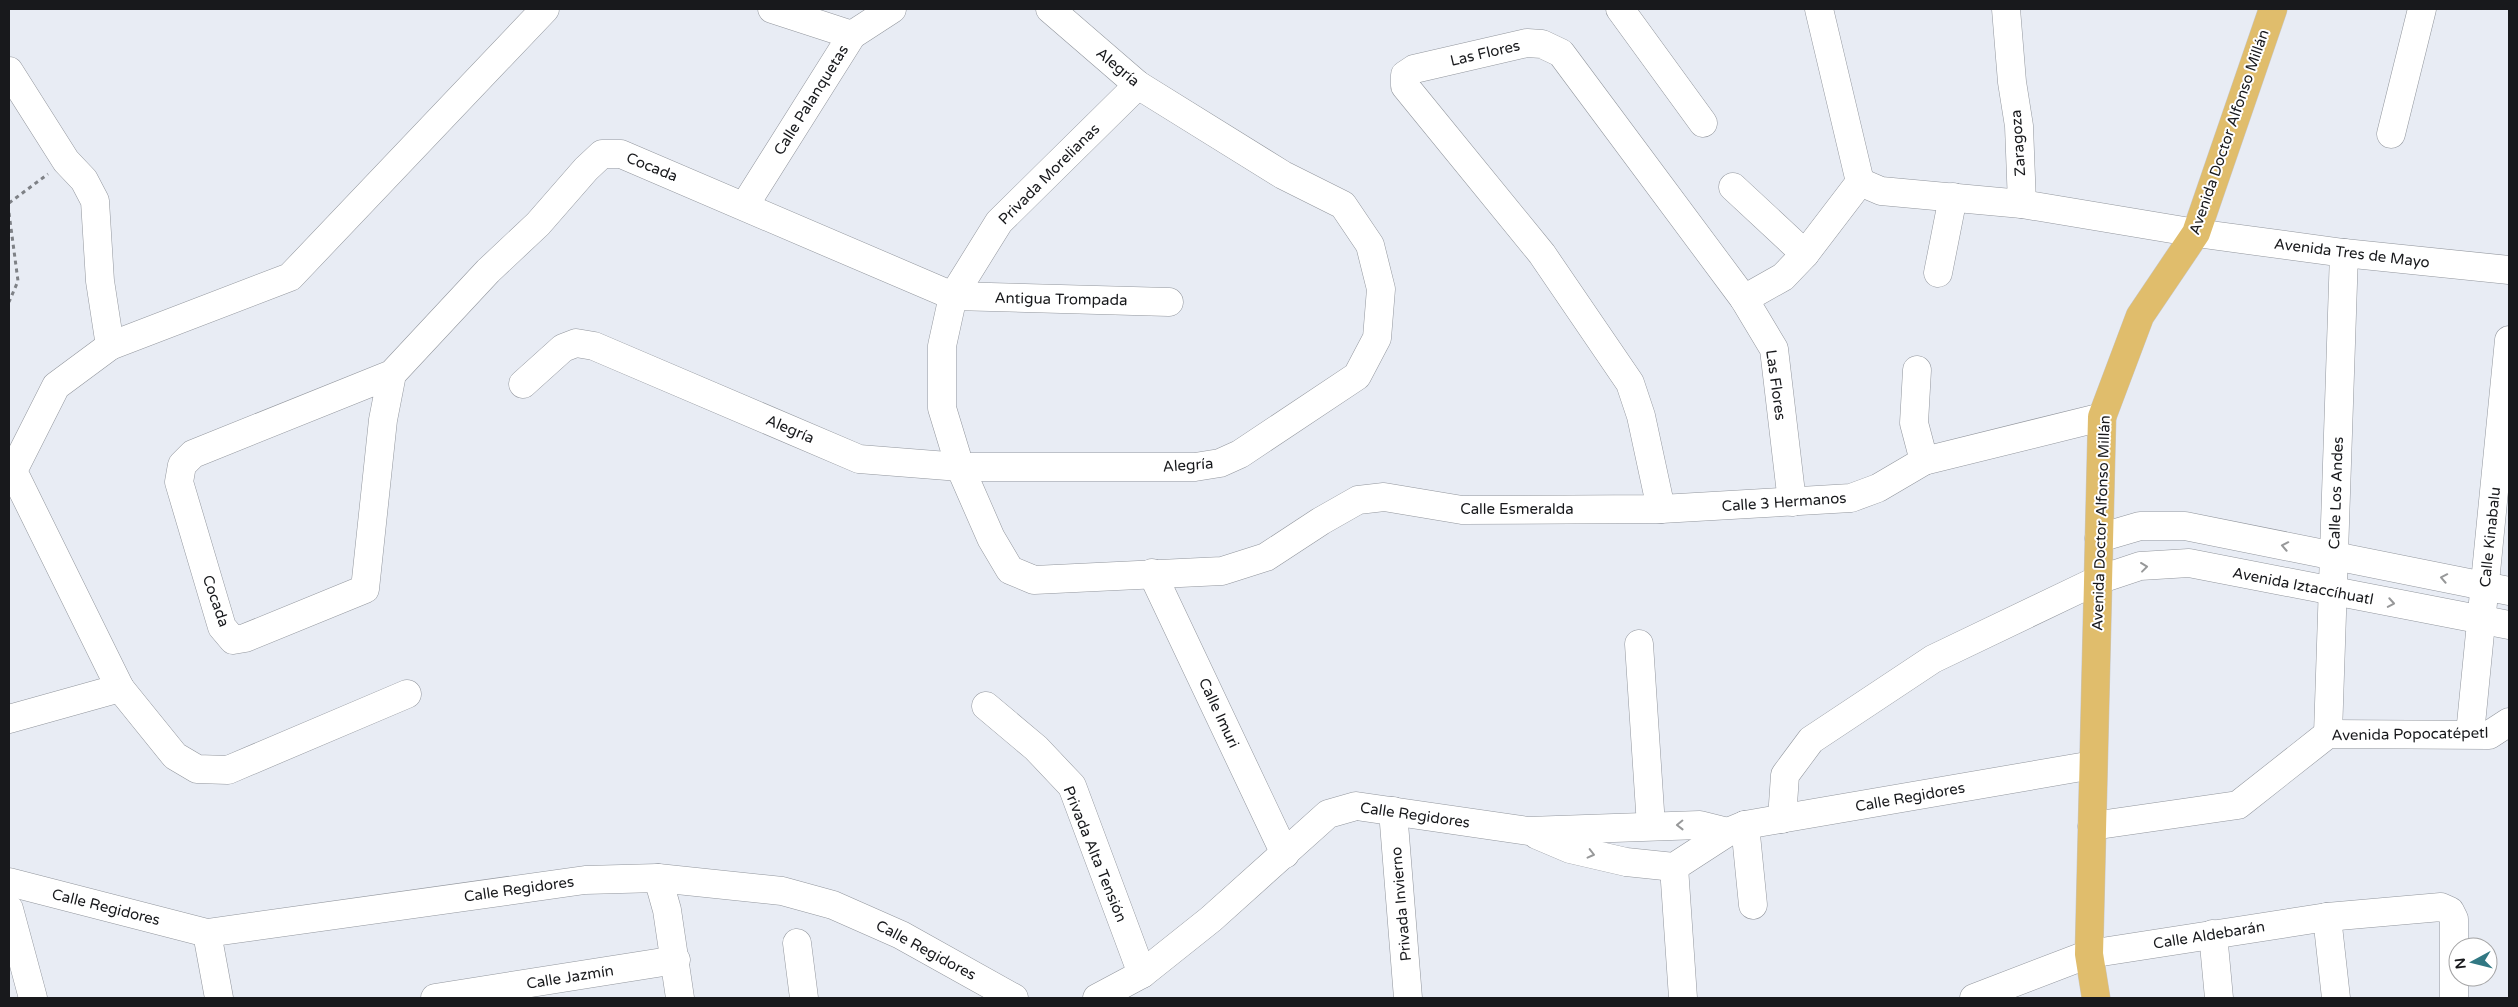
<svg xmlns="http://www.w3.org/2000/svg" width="2518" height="1007" viewBox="0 0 2518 1007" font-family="'Varela Round',sans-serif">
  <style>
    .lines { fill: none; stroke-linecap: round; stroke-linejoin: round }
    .minor-casing { stroke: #92969d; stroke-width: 29 }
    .major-casing { stroke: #c8c8c9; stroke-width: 29 }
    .path { stroke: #7e8186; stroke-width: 3; stroke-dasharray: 4 4; stroke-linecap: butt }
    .minor { stroke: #fff; stroke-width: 28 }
    .major { stroke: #e0bd6c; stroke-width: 28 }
    .oneway { stroke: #979899 }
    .labels { text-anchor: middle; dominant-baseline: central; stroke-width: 4; stroke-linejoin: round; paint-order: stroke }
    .street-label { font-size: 15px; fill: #18191c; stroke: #fff }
  </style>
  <rect width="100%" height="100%" fill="#e8ecf4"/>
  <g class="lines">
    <defs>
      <g id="minor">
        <polyline points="772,9 852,35"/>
        <polyline points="1620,9 1703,123"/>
        <polyline points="1819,9 1860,182"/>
        <polyline points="2006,9 2012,82 2019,126 2022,204"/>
        <polyline points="9,71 66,161 84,180 95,201 100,281 110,346"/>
        <polyline points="1138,85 999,222 953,296 942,346 942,408 960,467 991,538 1010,570 1034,580 1222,571 1266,557 1321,521 1358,500 1384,497 1462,510 1661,509 1851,498 1878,488 1924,461 2102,417"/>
        <polyline points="2391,134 2422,9"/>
        <polyline points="1860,182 1881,191 2022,204 2196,233 2344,253 2509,270"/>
        <polyline points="1733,187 1805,254"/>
        <polyline points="745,205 852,35 892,9"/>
        <polyline points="1938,273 1953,197"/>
        <polyline points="1744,299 1783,277 1805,254 1860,182"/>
        <polyline points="1917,370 1914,423 1924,461"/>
        <polyline points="392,374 383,420 365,589 245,638 233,640 222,627 179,482 182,465 193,454 392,374 488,271 538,224 586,169 602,154 621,154 953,296 1169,302"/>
        <polyline points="523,384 563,348 576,343 594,346 859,459 960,467 1195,467 1220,463 1240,454 1357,376 1377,338 1381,289 1370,245 1343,205 1283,175 1138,85 1050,9"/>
        <polyline points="1661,509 1641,416 1630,383 1542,254 1405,86 1405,75 1414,69 1527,43 1542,44 1561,53 1744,299 1774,349 1792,502"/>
        <polyline points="2099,538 2140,526 2185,526 2509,591"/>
        <polyline points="1152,573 1285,854"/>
        <polyline points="1639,644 1651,826"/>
        <polyline points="407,694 228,770 197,769 175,756 120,688 13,471 56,386 110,346 290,277 545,9"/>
        <polyline points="986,706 1036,748 1072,786 1142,974"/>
        <polyline points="9,719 120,688"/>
        <polyline points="2328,734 2344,253"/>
        <polyline points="2470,734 2509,340"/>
        <polyline points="1393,811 1408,998"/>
        <polyline points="1782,819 1785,775 1811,740 1933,659 2098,580 2140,566 2189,563 2509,625"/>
        <polyline points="1745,825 1753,905"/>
        <polyline points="2092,826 2238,805 2328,734 2489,735 2509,722"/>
        <polyline points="1537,835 1570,849 1626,862 1674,867 1728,832 1745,825 2093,765"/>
        <polyline points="1674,867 1683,998"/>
        <polyline points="658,878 667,910 680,998"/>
        <polyline points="9,882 207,933 585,880 658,878 782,891 833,905 901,935 1014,998"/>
        <polyline points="9,909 33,998"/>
        <polyline points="2327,917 2336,998"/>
        <polyline points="207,933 219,998"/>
        <polyline points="2213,934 2219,998"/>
        <polyline points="797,943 804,998"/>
        <polyline points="435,998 676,960"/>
        <polyline points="1097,998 1142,974 1211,919 1328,814 1356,806 1528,831 1700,825 1728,832"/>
        <polyline points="1974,998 2089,954 2327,917 2441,907 2450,911 2454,919 2454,998"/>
      </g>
      <polyline id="major" points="2096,998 2089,954 2102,417 2140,316 2196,233 2273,9"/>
    </defs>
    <!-- minor casing -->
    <use href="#minor" class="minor-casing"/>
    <!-- major casing -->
    <use href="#major" class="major-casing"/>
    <!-- path -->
    <g class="path">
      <polyline points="9,203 48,174"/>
      <polyline points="9,213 18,281 9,302"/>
    </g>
    <!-- minor -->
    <use href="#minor" class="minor"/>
    <!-- major -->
    <use href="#major" class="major"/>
  </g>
  <!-- one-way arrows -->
  <defs><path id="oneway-chevron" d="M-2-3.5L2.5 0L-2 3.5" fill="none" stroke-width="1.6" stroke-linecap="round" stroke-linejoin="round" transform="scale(1.25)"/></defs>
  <g class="oneway">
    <use href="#oneway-chevron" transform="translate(2285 546) rotate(-169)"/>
    <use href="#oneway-chevron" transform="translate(2144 567) rotate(-7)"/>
    <use href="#oneway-chevron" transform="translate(2444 578) rotate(-169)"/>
    <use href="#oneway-chevron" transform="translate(2391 603) rotate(10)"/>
    <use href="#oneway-chevron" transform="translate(1680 825) rotate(179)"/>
    <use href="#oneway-chevron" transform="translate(1591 854) rotate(14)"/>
  </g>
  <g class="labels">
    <!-- street labels -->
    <g class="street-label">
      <text transform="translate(1485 53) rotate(-13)">Las Flores</text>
      <text transform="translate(1118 67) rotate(40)">Alegría</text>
      <text transform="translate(811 100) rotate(-58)">Calle Palanquetas</text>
      <text transform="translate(2229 132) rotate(-71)">Avenida Doctor Alfonso Millán</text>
      <text transform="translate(2018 143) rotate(-94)">Zaragoza</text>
      <text transform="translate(652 167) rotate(22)">Cocada</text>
      <text transform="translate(1049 174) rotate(-45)">Privada Morelianas</text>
      <text transform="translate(2352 253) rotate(7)">Avenida Tres de Mayo</text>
      <text transform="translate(1061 299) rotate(1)">Antigua Trompada</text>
      <text transform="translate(1776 385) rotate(82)">Las Flores</text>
      <text transform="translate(790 429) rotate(23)">Alegría</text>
      <text transform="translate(1188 465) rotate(-4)">Alegría</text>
      <text transform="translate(2336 493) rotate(-88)">Calle Los Andes</text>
      <text transform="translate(1784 502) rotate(-4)">Calle 3 Hermanos</text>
      <text x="1517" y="509">Calle Esmeralda</text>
      <text transform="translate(2101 523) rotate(-88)">Avenida Doctor Alfonso Millán</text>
      <text transform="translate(2490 537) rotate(-84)">Calle Kinabalu</text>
      <text transform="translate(2303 586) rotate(11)">Avenida Iztaccíhuatl</text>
      <text transform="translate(216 601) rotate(71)">Cocada</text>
      <text transform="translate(1219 713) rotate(65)">Calle Imuri</text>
      <text transform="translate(2410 734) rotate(-1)">Avenida Popocatépetl</text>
      <text transform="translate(1910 797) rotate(-10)">Calle Regidores</text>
      <text transform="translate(1415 815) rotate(8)">Calle Regidores</text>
      <text transform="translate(1095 854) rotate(68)">Privada Alta Tensión</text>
      <text transform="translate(519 889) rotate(-8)">Calle Regidores</text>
      <text transform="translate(1401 904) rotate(-95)">Privada Invierno</text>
      <text transform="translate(106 907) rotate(14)">Calle Regidores</text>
      <text transform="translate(2209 935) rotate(-9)">Calle Aldebarán</text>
      <text transform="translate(926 950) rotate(28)">Calle Regidores</text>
      <text transform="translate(570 977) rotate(-9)">Calle Jazmín</text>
    </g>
  </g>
  <!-- border -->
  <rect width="2518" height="1007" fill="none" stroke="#18191c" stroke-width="20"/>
  <!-- north arrow -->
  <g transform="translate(2473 962) rotate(263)"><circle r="24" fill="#ffffff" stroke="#a3a3a4"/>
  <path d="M0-4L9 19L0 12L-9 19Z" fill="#317883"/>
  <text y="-8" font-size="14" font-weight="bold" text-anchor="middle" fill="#18191c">N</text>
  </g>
</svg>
